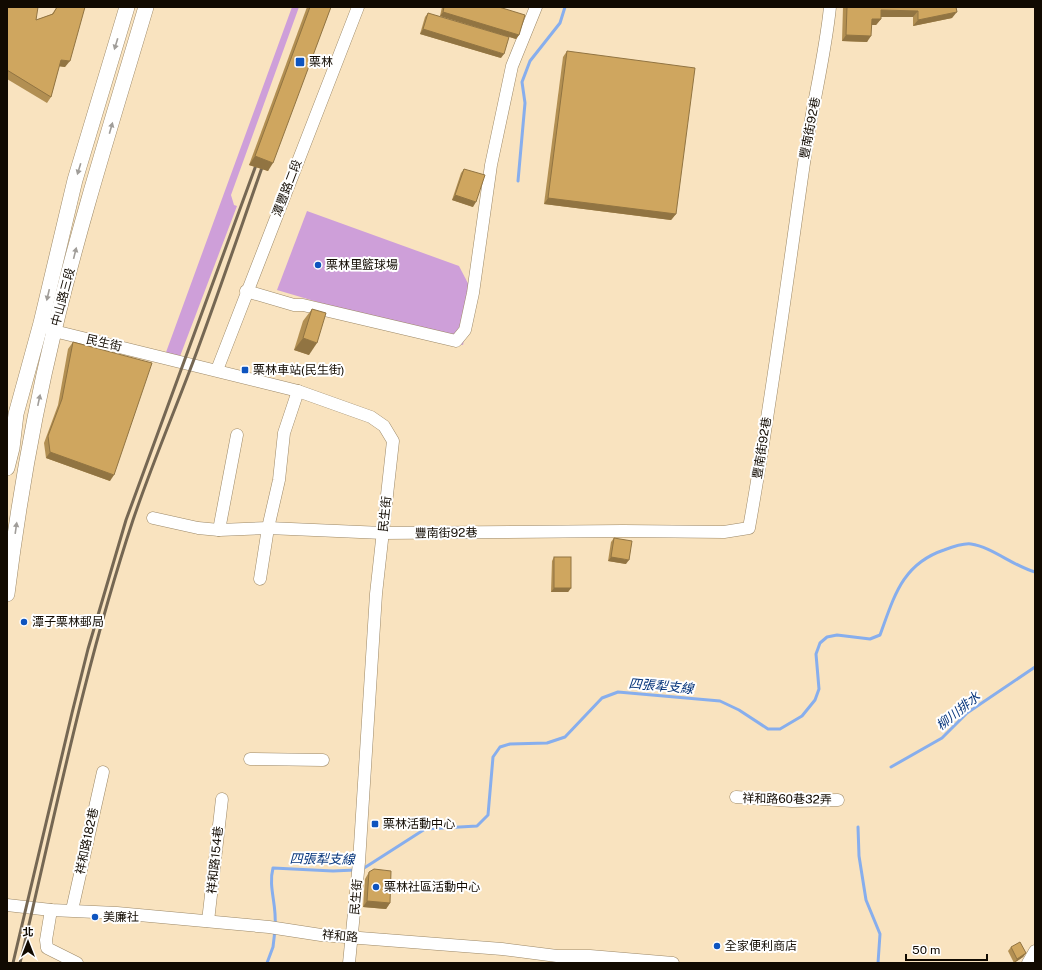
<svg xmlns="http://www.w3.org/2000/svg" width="1042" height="970" viewBox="0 0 1042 970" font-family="'Public Sans','Noto Sans TC',sans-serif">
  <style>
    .green { fill: #ce9fd9 }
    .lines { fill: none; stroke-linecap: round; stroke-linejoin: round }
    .stream { stroke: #87aeed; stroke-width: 3 }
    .minor-casing { stroke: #9c8867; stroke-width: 13 }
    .major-casing { stroke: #9c8867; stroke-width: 16 }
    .minor { stroke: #fff; stroke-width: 12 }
    .major { stroke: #fff; stroke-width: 15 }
    .rail { stroke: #756753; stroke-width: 3 }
    .wall { fill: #b28f52 }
    .shaded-wall { fill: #917442 }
    .building { fill: #cfa65f; stroke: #917442 }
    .oneway { fill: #a09d99 }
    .poi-dot { fill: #0e54bf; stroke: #fff; stroke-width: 1.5 }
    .labels { text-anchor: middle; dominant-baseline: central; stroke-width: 4; stroke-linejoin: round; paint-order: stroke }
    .poi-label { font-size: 12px; fill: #110a01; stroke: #fff; text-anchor: start }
    .street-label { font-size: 12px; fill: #110a01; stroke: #fff }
    .water-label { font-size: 13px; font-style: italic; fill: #04337a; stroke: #fff }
  </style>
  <rect width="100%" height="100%" fill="#f9e3bf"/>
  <!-- green -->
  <g class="green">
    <polygon points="292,7 299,7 231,195 234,205 237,206 179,359 165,355"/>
    <polygon points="307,211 459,266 473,293 463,345 277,290"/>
  </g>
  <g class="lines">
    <!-- stream -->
    <g class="stream">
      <polyline points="518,181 525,103 522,82 530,61 560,23 565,7"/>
      <polyline points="891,767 942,738 967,713 1035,667"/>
      <polyline points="858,827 859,856 866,900 880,934 878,963"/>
      <path d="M361 870 425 829 477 826 488 815 493 757 500 747 510 744 547 743 565 737 602 698 618 692 720 701 739 710 768 729H780L802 716 815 700 819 689 816 654 820 643 827 637 837 635 870 639 880 635C894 597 902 564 944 550 952 547 963 543 971 544 992 547 1013 566 1035 572"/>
      <path d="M275 925C277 905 268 887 273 868L333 871 355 870"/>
      <polyline points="267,963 273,947 275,930"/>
    </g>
    <defs>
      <g id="minor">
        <polyline points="246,291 294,305 303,305 456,341 465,330 473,293 491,165 512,66 536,7"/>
        <polyline points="47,326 54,331 298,391 371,417 384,426 393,441 376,594 359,862 349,963"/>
        <polyline points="217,370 358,7"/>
        <path d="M153 518 198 528 219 530 268 528 383 533 623 531 724 532 749 528C771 405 787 281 805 156 812 106 825 57 830 7"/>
        <polyline points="219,530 237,435"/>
        <polyline points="260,579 268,528 279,480 284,433 298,391"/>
        <polyline points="250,759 323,760"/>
        <polyline points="736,797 792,801 838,800"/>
        <polyline points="7,905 51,910 117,913 269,927 321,935 502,949 557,956 590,956 673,963"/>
        <polyline points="51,910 46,940 47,948 77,963"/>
        <polyline points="72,910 103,772"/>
        <polyline points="208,921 222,799"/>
        <polyline points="1028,963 1035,951"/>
      </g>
      <g id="major">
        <polyline points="7,468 12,448 16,414 41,323 75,180 127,7"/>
        <path d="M7 594C18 506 33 418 54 331 80 222 114 115 146 7"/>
      </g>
    </defs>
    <!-- minor casing -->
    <use href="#minor" class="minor-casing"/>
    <!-- major casing -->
    <use href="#major" class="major-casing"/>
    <!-- minor -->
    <use href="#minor" class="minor"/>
    <!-- major -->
    <use href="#major" class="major"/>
    <!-- rail -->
    <g class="rail">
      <polyline points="13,963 72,713 88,649 126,520 259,157"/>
      <path d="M20 963C55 815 85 665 133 520 151 467 173 415 193 362 218 295 241 227 265 159"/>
    </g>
  </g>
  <!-- wall -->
  <g class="wall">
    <polygon points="7,7 36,20 52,14 57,7 85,7 65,67 59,66 51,97 47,103 7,79"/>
    <polygon points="307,7 331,7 268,171 249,165"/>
    <polygon points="442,7 499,7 519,35 516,39 440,16"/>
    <polygon points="843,7 956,7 952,18 913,26 913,17 881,17 881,19 876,25 872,25 867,42 842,41"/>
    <polygon points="428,13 501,58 420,34 425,17"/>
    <polygon points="567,51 676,214 671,220 544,204 563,57"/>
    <polygon points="464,169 473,207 452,200 461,173"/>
    <polygon points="312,309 309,355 294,350 303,321"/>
    <polygon points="73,342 110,481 46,458 44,443 58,405 68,349"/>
    <polygon points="614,538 626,564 608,561 611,542"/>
    <polygon points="554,557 571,588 568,592 551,592 552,561"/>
    <polygon points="369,872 390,903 386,909 363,907 365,879"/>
    <polygon points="1011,947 1026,953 1023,957 1014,963 1008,951"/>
  </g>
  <!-- shaded-wall -->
  <g class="shaded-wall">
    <polygon points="881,10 918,11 913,17 877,17"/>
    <polygon points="443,12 519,35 516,39 440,16"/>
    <polygon points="957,12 952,18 913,26 918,20"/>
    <polygon points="872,19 881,19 876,25 868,25"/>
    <polygon points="423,29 504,54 501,58 420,34"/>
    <polygon points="846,35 871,36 867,42 842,41"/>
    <polygon points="61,60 70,61 65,67 57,66"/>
    <polygon points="255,156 273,163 268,171 249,165"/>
    <polygon points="455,195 476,202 473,207 452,200"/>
    <polygon points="548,198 676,214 671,220 544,204"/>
    <polygon points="303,338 317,343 309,355 294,350"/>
    <polygon points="50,452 114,475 110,481 46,458"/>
    <polygon points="611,557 629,560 626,564 608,561"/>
    <polygon points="554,588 571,588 568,592 551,592"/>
    <polygon points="367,901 390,903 386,909 363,907"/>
    <polygon points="1026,953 1023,957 1014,963 1017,959"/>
  </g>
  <!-- building -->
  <g class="building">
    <polygon points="7,7 38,7 36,20 53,14 57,7 85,7 70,61 61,60 51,97 7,70"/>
    <polygon points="310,7 331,7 273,163 255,156"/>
    <polygon points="444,7 499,7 525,15 519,35 443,12"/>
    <polygon points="847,7 956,7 957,12 918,20 918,11 881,10 881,19 872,19 871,36 846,35"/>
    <polygon points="428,13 509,37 504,54 423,29"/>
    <polygon points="567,51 695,68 676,214 548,198"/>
    <polygon points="464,169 485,175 476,202 455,195"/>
    <polygon points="312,309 326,313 317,343 303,338"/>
    <polygon points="73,342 152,363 114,475 50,452 48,436 62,399"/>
    <polygon points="614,538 632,541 629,560 611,557"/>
    <rect x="554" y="557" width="17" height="31"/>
    <polygon points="374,869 391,871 390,903 367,901 369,872"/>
    <polygon points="1020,942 1026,953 1017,959 1011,947"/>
  </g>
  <!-- one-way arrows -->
  <defs><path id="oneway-solid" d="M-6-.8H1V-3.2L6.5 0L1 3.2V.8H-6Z"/></defs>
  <g class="oneway">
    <use href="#oneway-solid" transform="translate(116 44) rotate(107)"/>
    <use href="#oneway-solid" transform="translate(111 128) rotate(-74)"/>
    <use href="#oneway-solid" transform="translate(79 169) rotate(107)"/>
    <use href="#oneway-solid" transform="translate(75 253) rotate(-76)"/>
    <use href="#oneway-solid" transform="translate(48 295) rotate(103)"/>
    <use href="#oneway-solid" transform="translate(39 400) rotate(-78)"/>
    <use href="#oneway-solid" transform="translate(16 528) rotate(-82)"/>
  </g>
  <!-- markers -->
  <g class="poi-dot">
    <rect x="295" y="57" width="10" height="10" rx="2"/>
    <circle cx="318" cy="265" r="4"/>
    <rect x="241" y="366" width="8" height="8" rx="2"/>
    <circle cx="24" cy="622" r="4"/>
    <rect x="371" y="820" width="8" height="8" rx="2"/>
    <circle cx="376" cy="887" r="4"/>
    <circle cx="95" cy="917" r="4"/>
    <circle cx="717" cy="946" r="4"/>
  </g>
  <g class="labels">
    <!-- poi labels -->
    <g class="poi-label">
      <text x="309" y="62">栗林</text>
      <text x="326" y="265">栗林里籃球場</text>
      <text x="253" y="370">栗林車站(民生街)</text>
      <text x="32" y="622">潭子栗林郵局</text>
      <text x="383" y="824">栗林活動中心</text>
      <text x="384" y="887">栗林社區活動中心</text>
      <text x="103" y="917">美廉社</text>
      <text x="725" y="946">全家便利商店</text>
    </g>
    <!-- street labels -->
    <g class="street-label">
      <text transform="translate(810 128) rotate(-79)">豐南街92巷</text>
      <text transform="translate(287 188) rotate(-69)">潭豐路二段</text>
      <text transform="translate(63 297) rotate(-75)">中山路三段</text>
      <text transform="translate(104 343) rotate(13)">民生街</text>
      <text transform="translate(762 448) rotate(-81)">豐南街92巷</text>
      <text transform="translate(385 514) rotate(-84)">民生街</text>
      <text transform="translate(446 533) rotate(-1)">豐南街92巷</text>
      <text transform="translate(787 799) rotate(1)">祥和路60巷32弄</text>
      <text transform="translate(87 841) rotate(-78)">祥和路182巷</text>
      <text transform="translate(215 860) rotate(-84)">祥和路154巷</text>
      <text transform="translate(356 897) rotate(-85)">民生街</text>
      <text transform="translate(340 936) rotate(5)">祥和路</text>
    </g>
    <!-- water labels -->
    <g class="water-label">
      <text transform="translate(661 686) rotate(5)">四張犁支線</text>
      <text transform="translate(958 711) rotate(-39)">柳川排水</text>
      <text transform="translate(322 859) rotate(1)">四張犁支線</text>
    </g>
  </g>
  <!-- border -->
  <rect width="1042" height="970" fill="none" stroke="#110a01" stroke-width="16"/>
  <!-- north arrow -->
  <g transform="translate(28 942)" stroke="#ffffff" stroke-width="3" paint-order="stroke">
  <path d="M0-3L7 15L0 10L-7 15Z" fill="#110a01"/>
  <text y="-6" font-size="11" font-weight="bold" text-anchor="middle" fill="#110a01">北</text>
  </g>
  <!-- scale -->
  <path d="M906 954v6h81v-6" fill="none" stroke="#110a01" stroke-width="2"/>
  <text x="912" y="954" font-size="12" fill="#110a01" stroke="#ffffff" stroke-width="3" paint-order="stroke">50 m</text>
</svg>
